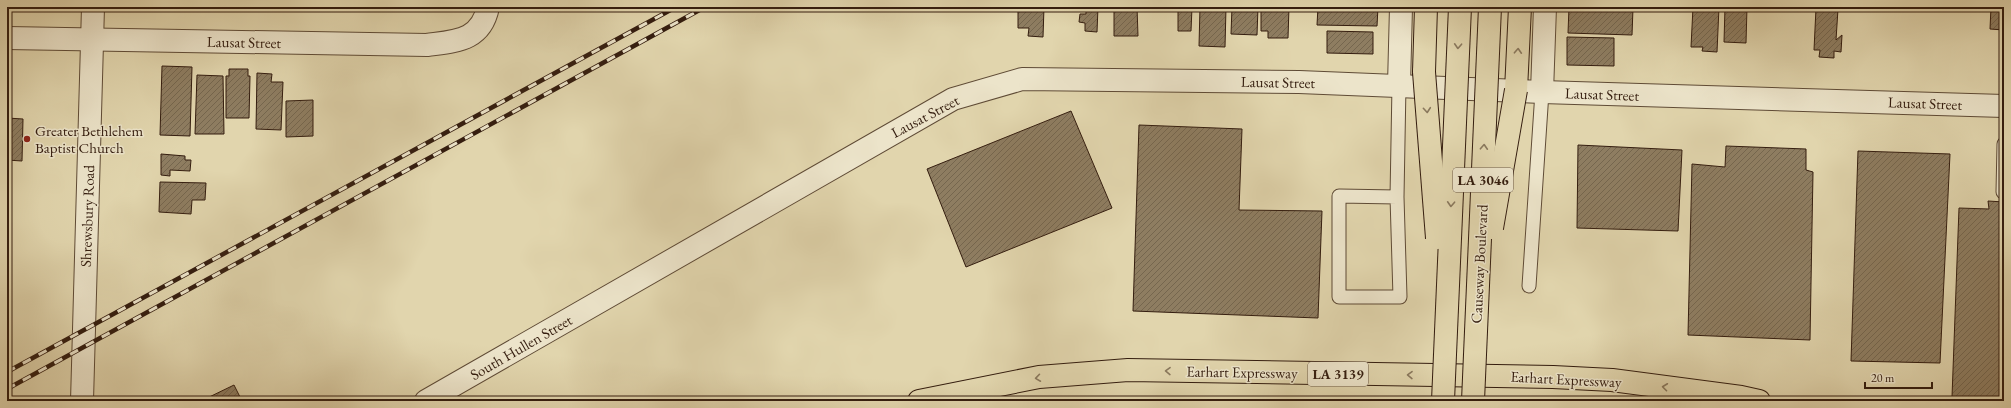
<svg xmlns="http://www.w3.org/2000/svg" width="2011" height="408" viewBox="0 0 2011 408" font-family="'EB Garamond',serif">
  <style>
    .building { fill: url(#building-hatch); stroke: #341d0f }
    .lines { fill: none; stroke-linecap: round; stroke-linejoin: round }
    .service-casing { stroke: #5f4b36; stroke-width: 15 }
    .minor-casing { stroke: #5f4b36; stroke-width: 24 }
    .tertiary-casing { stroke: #5f4b36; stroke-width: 24 }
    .trunk-casing { stroke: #341d0f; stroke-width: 24 }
    .motorway-casing { stroke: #341d0f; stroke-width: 24 }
    .service { stroke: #ece4ca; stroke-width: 13 }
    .minor { stroke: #ece4ca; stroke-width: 22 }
    .tertiary { stroke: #ece4ca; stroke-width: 22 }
    .trunk { stroke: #e1d5ad; stroke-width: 22 }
    .motorway { stroke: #e1d5ad; stroke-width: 22 }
    .rail-casing { stroke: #341d0f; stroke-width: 4.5 }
    .rail { stroke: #ece4ca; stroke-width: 3; stroke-dasharray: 9; stroke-linecap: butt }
    .trunk-bridge-casing { stroke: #341d0f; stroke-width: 24; stroke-linecap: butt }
    .trunk-bridge { stroke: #e1d5ad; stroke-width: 22 }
    .oneway { stroke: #8a795e }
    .poi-dot { fill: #8f2418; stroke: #ece4ca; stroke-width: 1.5 }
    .labels { text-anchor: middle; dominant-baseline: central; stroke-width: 3; stroke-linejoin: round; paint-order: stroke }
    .shield { fill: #ece4ca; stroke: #6b5947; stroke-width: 1 }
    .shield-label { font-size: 14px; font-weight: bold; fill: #341d0f }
    .street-label { font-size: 15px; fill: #341d0f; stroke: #ece4ca }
    .poi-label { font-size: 15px; fill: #341d0f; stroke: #ece4ca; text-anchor: start }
  </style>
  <defs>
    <pattern id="building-hatch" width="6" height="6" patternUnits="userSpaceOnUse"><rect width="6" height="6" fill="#8e7d61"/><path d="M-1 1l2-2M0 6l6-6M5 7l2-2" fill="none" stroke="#75664e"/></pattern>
  </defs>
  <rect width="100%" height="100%" fill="#e1d5ad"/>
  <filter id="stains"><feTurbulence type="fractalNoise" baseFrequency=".005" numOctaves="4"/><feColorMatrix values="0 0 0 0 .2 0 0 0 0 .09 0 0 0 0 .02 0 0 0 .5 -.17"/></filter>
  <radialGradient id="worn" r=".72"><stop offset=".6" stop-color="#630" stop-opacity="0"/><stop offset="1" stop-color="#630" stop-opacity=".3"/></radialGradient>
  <!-- building -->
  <g class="building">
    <polygon points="443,7 471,7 471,9 443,8"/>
    <polygon points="1018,7 1044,7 1043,37 1028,36 1029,28 1018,28"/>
    <polygon points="1086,7 1098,7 1097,32 1085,31 1085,23 1079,22 1080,14 1086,14"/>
    <polygon points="1114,7 1137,7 1138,36 1114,36"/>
    <polygon points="1178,7 1192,7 1191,31 1178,31"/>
    <polygon points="1200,7 1226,7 1225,47 1199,46"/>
    <polygon points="1232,7 1258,7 1257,35 1231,34"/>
    <polygon points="1261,7 1289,7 1288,38 1268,38 1268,31 1261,31"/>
    <polygon points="1318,7 1378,7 1377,26 1317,25"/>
    <polygon points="1569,7 1633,8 1632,35 1568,33"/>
    <polygon points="1693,7 1719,7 1717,52 1702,51 1703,47 1691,47"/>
    <polygon points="1725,7 1747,7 1746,43 1724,42"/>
    <polygon points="1991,7 2004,7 2004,30 1990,29"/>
    <polygon points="1816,8 1838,9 1836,40 1842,35 1841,52 1834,51 1834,58 1819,57 1820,50 1814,50"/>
    <polygon points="1327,31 1373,32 1373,54 1327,53"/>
    <polygon points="1567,37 1614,38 1614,66 1567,65"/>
    <polygon points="162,66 192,67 190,136 160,135"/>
    <polygon points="229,69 248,69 248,76 250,76 249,118 226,118 226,76 229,76"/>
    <polygon points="257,73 272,74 271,82 283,82 281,130 256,129"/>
    <polygon points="197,75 223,76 224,134 195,134"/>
    <polygon points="313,100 313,136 286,137 286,101"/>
    <polygon points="1071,111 1112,208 966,267 927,169"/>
    <polygon points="7,118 23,119 22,161 7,160"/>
    <polygon points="1139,125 1242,129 1239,210 1322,211 1318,318 1133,311"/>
    <polygon points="1578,145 1682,150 1678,231 1577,228"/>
    <polygon points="1726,146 1806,149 1806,170 1813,172 1810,340 1688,335 1692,164 1725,167"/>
    <polygon points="1858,151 1950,154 1940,363 1851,361"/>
    <polygon points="161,154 185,156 185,160 191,160 190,171 170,170 170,176 161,175"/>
    <polygon points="160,182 206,183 205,200 192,200 191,214 159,212"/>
    <polygon points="7,183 9,183 8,198 7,198"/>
    <polygon points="1988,201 2004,202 2004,401 1963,401 1952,397 1959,208 1989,209"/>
    <polygon points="234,385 242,401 201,401"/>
  </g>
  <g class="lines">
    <defs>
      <g id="service">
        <polyline points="2003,192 2004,144"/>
        <polyline points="1397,197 1400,297 1339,297 1339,196 1397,197 1399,85"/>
        <polyline points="1529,286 1542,92"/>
      </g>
      <g id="minor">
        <path d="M7 38 427 45C456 41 481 41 488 7"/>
        <polyline points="1399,85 1401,7"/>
        <polyline points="1542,92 1545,7"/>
      </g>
      <g id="tertiary">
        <polyline points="82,401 93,7"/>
        <polyline points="426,401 953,99 1022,79 1299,82 1542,92 2004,106"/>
      </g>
      <g id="trunk">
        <polyline points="1424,72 1426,7"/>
        <polyline points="1516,90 1520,7"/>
      </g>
      <polyline id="motorway" points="919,401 1039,377 1128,370 1553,377 1612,380 1741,397 1759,401"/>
    </defs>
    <!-- service casing -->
    <use href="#service" class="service-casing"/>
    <!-- minor casing -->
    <use href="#minor" class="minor-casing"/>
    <!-- tertiary casing -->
    <use href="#tertiary" class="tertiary-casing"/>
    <!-- trunk casing -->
    <use href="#trunk" class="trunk-casing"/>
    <!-- motorway casing -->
    <use href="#motorway" class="motorway-casing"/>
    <!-- service -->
    <use href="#service" class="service"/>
    <!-- minor -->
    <use href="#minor" class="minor"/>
    <!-- tertiary -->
    <use href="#tertiary" class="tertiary"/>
    <!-- trunk -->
    <use href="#trunk" class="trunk"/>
    <!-- motorway -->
    <use href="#motorway" class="motorway"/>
    <defs>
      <g id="rail">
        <polyline points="7,372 676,7"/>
        <polyline points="7,389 705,7"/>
      </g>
    </defs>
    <!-- rail casing -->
    <use href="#rail" class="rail-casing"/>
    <!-- rail -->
    <use href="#rail" class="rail"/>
    <defs>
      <g id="trunk-bridge">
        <polyline points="1424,72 1437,238"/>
        <polyline points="1492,228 1516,90"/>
        <polyline points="1443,401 1460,7"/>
        <polyline points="1473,401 1490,7"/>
      </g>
    </defs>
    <!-- trunk-bridge casing -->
    <use href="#trunk-bridge" class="trunk-bridge-casing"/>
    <!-- trunk-bridge -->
    <use href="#trunk-bridge" class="trunk-bridge"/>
  </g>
  <!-- one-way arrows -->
  <defs><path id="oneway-chevron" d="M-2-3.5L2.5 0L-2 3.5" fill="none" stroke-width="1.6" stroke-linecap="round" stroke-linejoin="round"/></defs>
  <g class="oneway">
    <use href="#oneway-chevron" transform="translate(1458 46) rotate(93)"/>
    <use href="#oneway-chevron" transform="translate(1518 51) rotate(-87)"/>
    <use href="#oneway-chevron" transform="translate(1427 110) rotate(85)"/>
    <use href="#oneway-chevron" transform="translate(1484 147) rotate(-87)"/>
    <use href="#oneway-chevron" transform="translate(1451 204) rotate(93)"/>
    <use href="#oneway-chevron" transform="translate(1168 371) rotate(-179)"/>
    <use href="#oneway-chevron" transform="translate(1410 375) rotate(-179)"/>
    <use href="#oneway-chevron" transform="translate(1038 378) rotate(172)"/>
    <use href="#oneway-chevron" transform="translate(1665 387) rotate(-173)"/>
  </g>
  <!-- markers -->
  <circle class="poi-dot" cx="27" cy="139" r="4"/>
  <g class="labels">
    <!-- shield labels -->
    <g class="shield">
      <rect x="1453" y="168" width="60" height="24" rx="3"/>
      <rect x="1308" y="362" width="60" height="24" rx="3"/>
    </g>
    <g class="shield-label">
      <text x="1483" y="180">LA 3046</text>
      <text x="1338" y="374">LA 3139</text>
    </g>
    <!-- street labels -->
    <g class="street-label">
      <text transform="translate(244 42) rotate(1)">Lausat Street</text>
      <text transform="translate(1278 82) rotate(1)">Lausat Street</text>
      <text transform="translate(1602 94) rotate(2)">Lausat Street</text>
      <text transform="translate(1925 103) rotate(2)">Lausat Street</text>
      <text transform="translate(925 116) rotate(-28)">Lausat Street</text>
      <text transform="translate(87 216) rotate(-88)">Shrewsbury Road</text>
      <text transform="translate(1479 264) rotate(-87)">Causeway Boulevard</text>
      <text transform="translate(521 347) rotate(-30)">South Hullen Street</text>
      <text transform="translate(1242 372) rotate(1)">Earhart Expressway</text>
      <text transform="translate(1566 379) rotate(3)">Earhart Expressway</text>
    </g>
    <!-- poi labels -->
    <g class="poi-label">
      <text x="35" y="130">Greater Bethlehem<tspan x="35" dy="17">Baptist Church</tspan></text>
    </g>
  </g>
  <!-- margin -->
  <rect width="2011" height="408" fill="none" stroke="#e1d5ad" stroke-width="24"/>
  <rect x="8" y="8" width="1995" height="392" fill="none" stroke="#341d0f" stroke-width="2"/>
  <rect x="12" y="12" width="1987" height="384" fill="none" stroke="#341d0f"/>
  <!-- scale -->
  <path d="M1865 382v6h67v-6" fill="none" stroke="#341d0f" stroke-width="2"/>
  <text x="1871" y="382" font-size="12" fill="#341d0f" stroke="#ece4ca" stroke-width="3" paint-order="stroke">20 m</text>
  <rect width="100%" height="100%" filter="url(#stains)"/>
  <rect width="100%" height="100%" fill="url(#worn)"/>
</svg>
